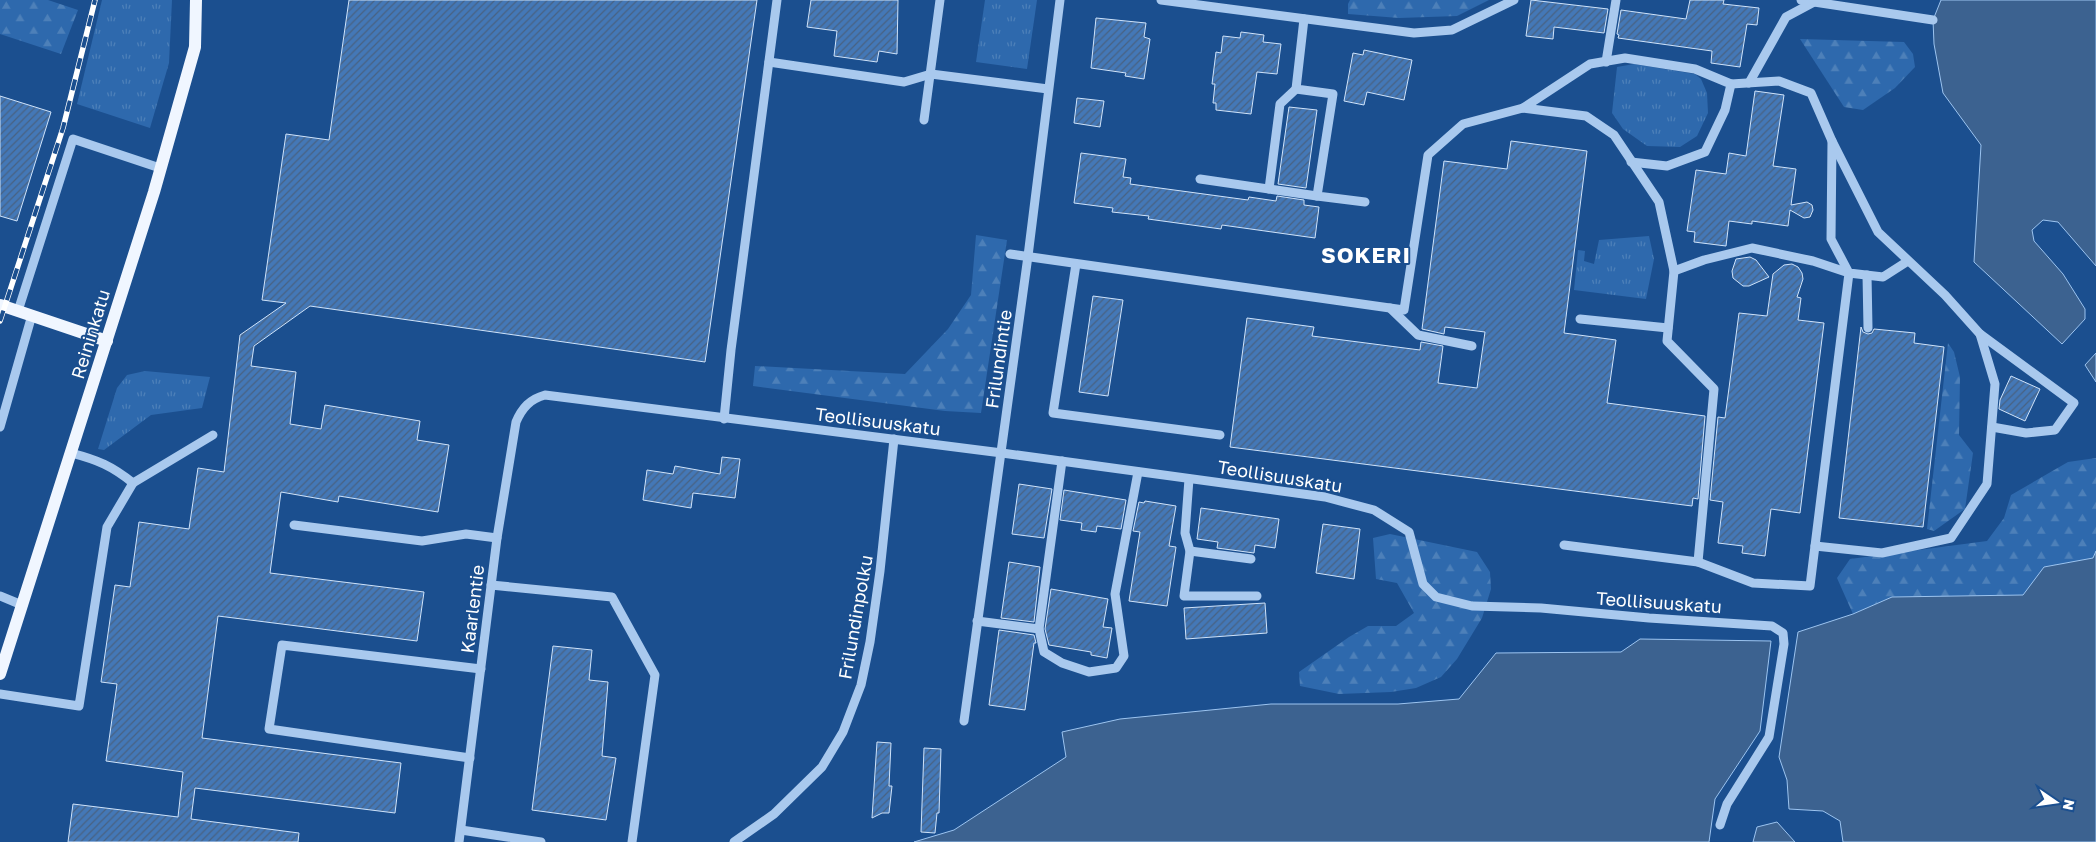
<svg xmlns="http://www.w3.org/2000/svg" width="2096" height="842" viewBox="0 0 2096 842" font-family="'Golos Text',sans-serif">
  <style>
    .grass { fill: url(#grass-tufts) }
    .forest { fill: url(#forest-firs) }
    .water { fill: #3c6290; stroke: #9cc4f0 }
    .building { fill: url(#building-hatch); stroke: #cfe3fa }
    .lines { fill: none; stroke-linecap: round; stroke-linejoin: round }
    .minor { stroke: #a9c9ee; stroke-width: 9 }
    .major { stroke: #f0f6ff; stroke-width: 12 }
    .rail-casing { stroke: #fff; stroke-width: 5.5 }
    .rail { stroke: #1b4f8f; stroke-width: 4; stroke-dasharray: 11; stroke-linecap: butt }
    .labels { text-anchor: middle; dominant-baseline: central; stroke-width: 4; stroke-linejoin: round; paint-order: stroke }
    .street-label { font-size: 18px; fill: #fff; stroke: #1b4f8f }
    .district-label { font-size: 22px; font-weight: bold; letter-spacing: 1px; fill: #fff; stroke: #1b4f8f }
  </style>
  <defs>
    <pattern id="grass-tufts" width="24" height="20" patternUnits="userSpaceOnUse" patternTransform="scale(1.25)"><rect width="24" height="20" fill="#2e69ad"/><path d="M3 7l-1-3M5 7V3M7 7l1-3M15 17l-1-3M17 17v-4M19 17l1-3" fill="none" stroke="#4d80b9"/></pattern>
    <pattern id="forest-firs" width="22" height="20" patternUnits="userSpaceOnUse" patternTransform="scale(1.25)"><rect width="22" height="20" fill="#2e69ad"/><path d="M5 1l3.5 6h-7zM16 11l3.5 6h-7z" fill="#4d80b9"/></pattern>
    <pattern id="building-hatch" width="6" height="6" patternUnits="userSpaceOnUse" patternTransform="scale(1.25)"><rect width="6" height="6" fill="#4478b7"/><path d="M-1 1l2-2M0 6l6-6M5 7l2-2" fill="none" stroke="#486282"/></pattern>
  </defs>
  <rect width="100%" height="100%" fill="#1b4f8f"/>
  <!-- grass -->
  <g class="grass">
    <polygon points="102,0 172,0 169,63 150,128 77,104"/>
    <polygon points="985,0 1037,0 1027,69 976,62"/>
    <polygon points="1634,64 1695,74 1701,79 1707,93 1708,113 1697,136 1680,147 1647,146 1623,129 1612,113 1617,67"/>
    <polygon points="1649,236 1654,259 1646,299 1574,290 1578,250 1585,251 1584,261 1594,264 1599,240"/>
    <polygon points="145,371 210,377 202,408 151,415 104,450 98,449 117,388 127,375"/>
  </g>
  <!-- forest -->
  <g class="forest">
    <polygon points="0,0 48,0 78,10 61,54 0,34"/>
    <polygon points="1350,0 1489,0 1457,16 1399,18 1348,14 1348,4"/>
    <polygon points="1800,39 1904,42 1913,54 1915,67 1895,88 1863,110 1844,107"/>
    <polygon points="976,235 1007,240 981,413 945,411 753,386 755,366 905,374 948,329 971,295"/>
    <polygon points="1948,343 1954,352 1960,377 1959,435 1973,453 1965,509 1934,531 1927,529"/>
    <polygon points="2096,458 2096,551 2093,558 2045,567 2023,595 1892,597 1853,614 1837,578 1850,559 1987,541 2004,518 2011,495 2068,462"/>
    <polygon points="1390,534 1477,552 1490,572 1491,589 1482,618 1457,659 1441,677 1416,688 1391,692 1339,694 1300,686 1299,672 1349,637 1368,626 1396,626 1414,613 1397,583 1376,579 1373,538"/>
  </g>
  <!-- water -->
  <g class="water">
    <polygon points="1941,0 2096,0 2096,266 2058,222 2043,220 2032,230 2034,241 2063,274 2085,309 2085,319 2062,344 1974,262 1981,145 1943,93 1934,44 1933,20"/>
    <polygon points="2096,353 2096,382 2085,365"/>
    <polygon points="2096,551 2096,842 1843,842 1840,821 1823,811 1789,809 1787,780 1779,757 1798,632 1853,614 1892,597 2023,595 2044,567 2093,558"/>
    <polygon points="1640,639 1771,641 1760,731 1715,799 1709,842 914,842 954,830 1066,757 1062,732 1120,719 1271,704 1398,704 1459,699 1496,653 1621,652"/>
    <polygon points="1777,822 1795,842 1753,842 1757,827"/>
  </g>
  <!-- building -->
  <g class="building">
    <polygon points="349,0 757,0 705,362 310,306 254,346 251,366 296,372 290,424 321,429 325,405 420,421 417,440 449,445 438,512 339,496 338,502 281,492 270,573 424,592 417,641 218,616 202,738 401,763 395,813 195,788 191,819 299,833 298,842 68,842 73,804 178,817 183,772 106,761 117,684 101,682 115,585 130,587 139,522 189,529 198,468 224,472 240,335 286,303 262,300 286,134 329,140"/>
    <polygon points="811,0 898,0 897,54 879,51 877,62 834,56 837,31 807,27"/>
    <polygon points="1531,0 1608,9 1604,33 1554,27 1553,39 1526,36"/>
    <polygon points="1690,0 1724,0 1723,4 1759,8 1757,25 1747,24 1740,67 1711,63 1712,51 1618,38 1619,35 1617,34 1621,10 1686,19"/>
    <polygon points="1096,18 1146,23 1144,37 1150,39 1144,79 1125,76 1126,73 1091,68"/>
    <polygon points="1241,32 1264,35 1263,42 1281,44 1277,74 1257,72 1251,114 1216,110 1216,103 1213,103 1215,84 1212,84 1216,52 1221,53 1223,36 1240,38"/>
    <polygon points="1364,50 1412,60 1404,100 1367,92 1364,105 1344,101 1353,53 1363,55"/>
    <polygon points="1755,91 1784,95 1773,166 1796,169 1791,205 1807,202 1812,205 1813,210 1810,217 1804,218 1790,210 1788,226 1752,221 1752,224 1729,221 1726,246 1694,242 1695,232 1687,231 1696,170 1726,174 1729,153 1746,156"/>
    <polygon points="0,96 51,112 17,221 0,216"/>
    <polygon points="1077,98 1104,101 1100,127 1074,123"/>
    <polygon points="1289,107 1317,110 1306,188 1278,184"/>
    <polygon points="1511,141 1587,151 1564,333 1616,340 1607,403 1705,416 1698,499 1693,498 1692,506 1230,447 1247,318 1314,327 1312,336 1420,350 1421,342 1443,346 1438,383 1477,388 1485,332 1445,327 1444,334 1422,329 1444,161 1507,169"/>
    <polygon points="1081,153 1126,159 1123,177 1131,178 1130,184 1248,200 1249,197 1276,201 1277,196 1304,200 1304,205 1319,207 1315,238 1222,225 1221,229 1148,219 1149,216 1112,212 1113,208 1074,203"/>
    <polygon points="1750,257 1756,260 1769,277 1749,286 1743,286 1733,278 1732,271 1736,259"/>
    <polygon points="1792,264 1798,267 1802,273 1803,279 1797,297 1801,298 1798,320 1824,323 1800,513 1771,509 1765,556 1742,553 1743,546 1718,543 1723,502 1710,500 1718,417 1725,418 1739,313 1767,316 1773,274 1784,265"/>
    <polygon points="1093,296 1123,300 1108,396 1079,392"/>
    <polygon points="1861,327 1863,332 1868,334 1872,333 1874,329 1915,333 1914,343 1944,347 1923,527 1839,518"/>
    <polygon points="2011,376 2040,389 2025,421 1999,409 2000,400"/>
    <polygon points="722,457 740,459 735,498 693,493 691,508 643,500 647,470 673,474 675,466 720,474"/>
    <polygon points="1019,484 1052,489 1044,538 1012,534"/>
    <polygon points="1064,490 1126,500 1121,529 1097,526 1096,532 1081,530 1082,523 1060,520"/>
    <polygon points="1145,501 1176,506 1169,546 1176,547 1167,606 1129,601 1140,532 1133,531 1139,502 1144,503"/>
    <polygon points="1201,508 1279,519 1275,548 1255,545 1254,553 1217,548 1218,542 1197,539"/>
    <polygon points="1323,524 1360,529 1354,579 1316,573"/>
    <polygon points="1009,562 1040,567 1034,622 1001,618"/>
    <polygon points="1051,589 1108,599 1103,627 1112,628 1107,658 1091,655 1091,652 1049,645 1045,629"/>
    <polygon points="1265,603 1267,633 1186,639 1184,608"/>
    <polygon points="999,630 1034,635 1036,643 1034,643 1025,710 989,705"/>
    <polygon points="553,646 592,650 589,680 608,682 602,756 616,758 606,820 532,810"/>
    <polygon points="877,742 891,743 889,786 892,786 889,813 882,813 872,818"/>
    <polygon points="924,748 941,749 939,813 937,813 935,833 921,832"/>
  </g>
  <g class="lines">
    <!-- minor -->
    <g class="minor">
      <polyline points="1161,0 1414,33 1452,30 1514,0"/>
      <polyline points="1801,0 1933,20"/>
      <polyline points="1304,19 1296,89 1333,94 1317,196 1365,202"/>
      <polyline points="769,62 904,82 931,74 1048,89"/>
      <polyline points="1606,62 1616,0"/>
      <polyline points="1749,83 1786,17 1814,2"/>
      <polyline points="1731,84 1779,81 1811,93 1832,141 1831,239 1849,273 1883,277 1908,261"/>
      <polyline points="1523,108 1590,64 1625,58 1695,69 1731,84 1725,110 1705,152 1667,166 1631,162"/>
      <polyline points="924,120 940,0"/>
      <polyline points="1200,179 1317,196"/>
      <polyline points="1269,189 1280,104 1296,89"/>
      <polyline points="1010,254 1404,310 1428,155 1463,124 1523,108 1586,116 1614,135 1659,202 1674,271 1667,341 1714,389 1698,562 1564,545"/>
      <polyline points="1076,264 1053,413 1220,435"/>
      <polyline points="1674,271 1704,260 1752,248 1813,261 1849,273 1810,586 1753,583 1698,562"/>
      <polyline points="1867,275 1868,328"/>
      <polyline points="1390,308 1418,335 1472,346"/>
      <polyline points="18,311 73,139 160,168"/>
      <polyline points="1580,319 1668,328"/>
      <polyline points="1980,334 2074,403 2055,430 2026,433 1992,427"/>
      <polyline points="724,419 731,350 777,0"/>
      <polyline points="0,427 32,315"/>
      <polyline points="1189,479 1185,533 1190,551 1184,596 1257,596"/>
      <polyline points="133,483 213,435"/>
      <polyline points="294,525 422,541 466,534 497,538"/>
      <polyline points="1815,546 1882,553 1951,538 1987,484 1995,384 1980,334 1945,295 1878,232 1832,141"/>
      <polyline points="1190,551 1251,559"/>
      <polyline points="491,585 612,597 655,675 632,842"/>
      <polyline points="0,596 22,605"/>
      <polyline points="977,621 1039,629 1044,652 1062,663 1089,672 1116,668 1124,656 1115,594 1138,472"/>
      <polyline points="1039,629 1062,461"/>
      <path d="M0 694 79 706 107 527 133 483C112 466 98 460 71 453"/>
      <polyline points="964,721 1028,256 1060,0"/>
      <polyline points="470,758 269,729 282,645 481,669"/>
      <polyline points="461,830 541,842"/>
      <path d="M459 842 497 538 516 422C522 408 530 399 545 395L1002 453 1325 497 1374 510 1409 532 1423 584 1436 597 1472 606 1541 608 1649 618 1772 626 1783 633 1784 644 1769 737 1727 804 1720 825"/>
      <polyline points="734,842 774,814 822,767 843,732 861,685 870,642 880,571 894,439"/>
    </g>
    <!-- major -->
    <g class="major">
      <polyline points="0,305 107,341"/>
      <polyline points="0,674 154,192 195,47 196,0"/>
    </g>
    <defs>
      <polyline id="rail" points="0,321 63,128 95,0"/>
    </defs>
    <!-- rail casing -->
    <use href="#rail" class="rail-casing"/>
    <!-- rail -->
    <use href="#rail" class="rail"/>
  </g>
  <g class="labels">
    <!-- street labels -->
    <g class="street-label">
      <text transform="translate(90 334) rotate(-73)">Reininkatu</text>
      <text transform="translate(998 359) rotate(-82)">Frilundintie</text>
      <text transform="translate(878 421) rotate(7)">Teollisuuskatu</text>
      <text transform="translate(1280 476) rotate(9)">Teollisuuskatu</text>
      <text transform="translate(1659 602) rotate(4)">Teollisuuskatu</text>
      <text transform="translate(472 609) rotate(-83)">Kaarlentie</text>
      <text transform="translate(855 617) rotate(-80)">Frilundinpolku</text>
    </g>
    <!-- district labels -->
    <g class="district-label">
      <text x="1366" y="254">SOKERI</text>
    </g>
  </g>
  <!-- north arrow -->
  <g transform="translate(2056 802) rotate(103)" stroke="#1b4f8f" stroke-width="4" paint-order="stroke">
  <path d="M0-4L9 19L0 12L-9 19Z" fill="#ffffff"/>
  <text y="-8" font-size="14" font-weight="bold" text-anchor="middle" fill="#ffffff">N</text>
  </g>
</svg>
